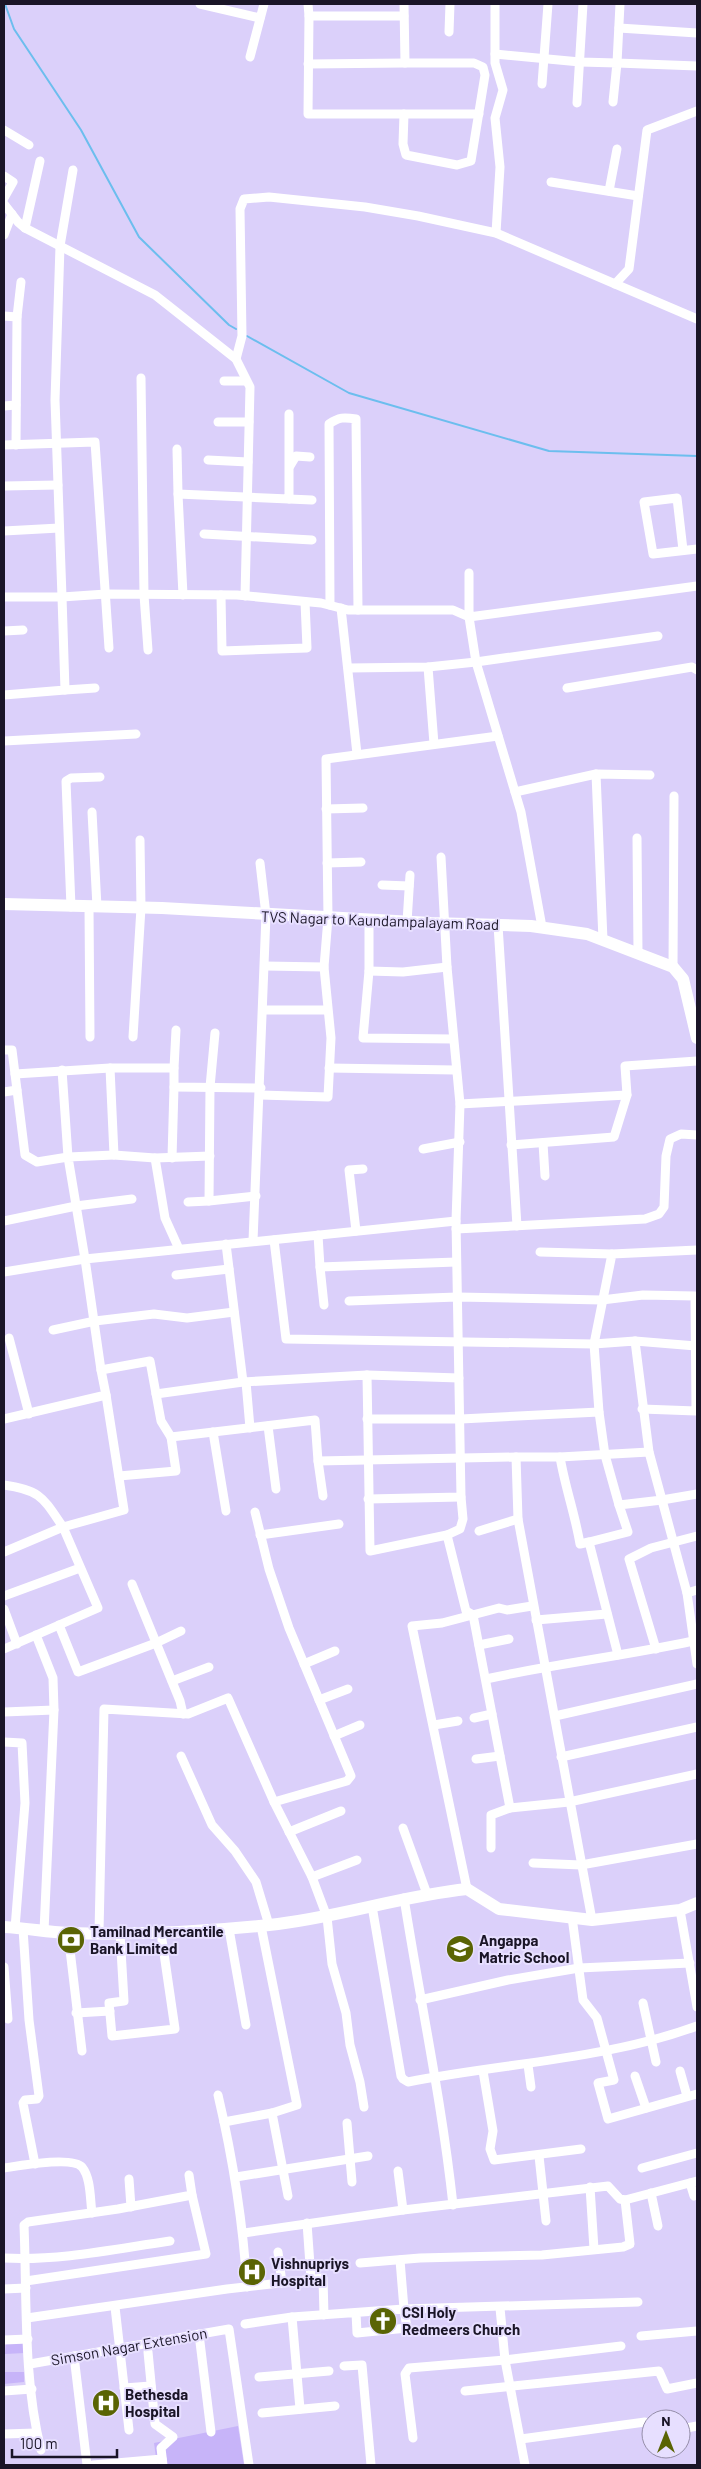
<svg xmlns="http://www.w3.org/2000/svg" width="701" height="2469" viewBox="0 0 701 2469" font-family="Barlow,sans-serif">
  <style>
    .green { fill: #c7b4f9 }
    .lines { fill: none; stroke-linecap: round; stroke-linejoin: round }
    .stream { stroke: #6cbeee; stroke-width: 2 }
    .street { stroke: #fff; stroke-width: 9 }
    .secondary { stroke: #fff; stroke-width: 12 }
    .labels { text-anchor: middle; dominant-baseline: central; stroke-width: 4; stroke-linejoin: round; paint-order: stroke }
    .street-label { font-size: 15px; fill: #1a1527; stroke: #e7dfff }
    .poi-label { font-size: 15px; font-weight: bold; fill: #1a1527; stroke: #e7dfff; text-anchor: start }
  </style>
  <rect width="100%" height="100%" fill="#dbd0fa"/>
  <!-- green -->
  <g class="green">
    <polygon points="6,2341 25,2341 25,2353 5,2354"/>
    <polygon points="4,2372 24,2372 24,2382 4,2384"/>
    <polygon points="238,2426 244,2465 157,2465 154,2443"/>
  </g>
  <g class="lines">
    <!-- stream -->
    <g class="stream">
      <polyline points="5,4 14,29 81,130 139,237 229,325 236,329"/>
      <polyline points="247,336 349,393 549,451 697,456"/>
    </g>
    <!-- street -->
    <g class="street">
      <polyline points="200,4 260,18"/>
      <polyline points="308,4 309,16"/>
      <polyline points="404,4 405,63 474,63 483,67 485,75 471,161 457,165 406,155 403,144 404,114"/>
      <polyline points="495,4 495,63 503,90 495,118 500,167 496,233"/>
      <polyline points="620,4 617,63 697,66"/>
      <polyline points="404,16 309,16 308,114 479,114"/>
      <polyline points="619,28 697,33"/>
      <polyline points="449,32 450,4"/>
      <polyline points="495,54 580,62 617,63 613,102"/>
      <polyline points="250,57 264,4"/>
      <polyline points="308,64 405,63"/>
      <polyline points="542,84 548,4"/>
      <polyline points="577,103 583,4"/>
      <polyline points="4,130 29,145"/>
      <polyline points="4,176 13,182 4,198"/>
      <polyline points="551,182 638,196"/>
      <polyline points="609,191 617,149"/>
      <polyline points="4,204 18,222 25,228 155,295 236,359 250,387 245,596"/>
      <polyline points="25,228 40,161"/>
      <polyline points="4,235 12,214"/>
      <polyline points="615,284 629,269 647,130 697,111"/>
      <polyline points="4,316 17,317 16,445"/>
      <polyline points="17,317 21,282"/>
      <polyline points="236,359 242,336 240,209 244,199 269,197 365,207 418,216 496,233 697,319"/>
      <polyline points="141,378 144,595 148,650"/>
      <polyline points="224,381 246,381"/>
      <polyline points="4,406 16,405"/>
      <polyline points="218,422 249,422"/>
      <polyline points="4,445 95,442 109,648"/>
      <polyline points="177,449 178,494"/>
      <polyline points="208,460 248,462"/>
      <polyline points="290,466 296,456 310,457"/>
      <polyline points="4,486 58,485"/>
      <polyline points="289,499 312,500"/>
      <polyline points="4,531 59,528"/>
      <polyline points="204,534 312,540"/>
      <polyline points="683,550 677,498 644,502 653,554 697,549"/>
      <polyline points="469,573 469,617 697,586"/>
      <polyline points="183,595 178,494 289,499 289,414"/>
      <polyline points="221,595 222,651 307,648 305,602"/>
      <polyline points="4,597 62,597 55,400 60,246 73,170"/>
      <path d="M330 605 329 424C339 417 344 417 356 419L358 610"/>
      <polyline points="341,608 357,754"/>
      <polyline points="4,631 23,630"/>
      <polyline points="428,667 434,744"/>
      <polyline points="349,668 428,667 476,662 658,636"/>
      <polyline points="567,688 692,667 697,670"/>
      <polyline points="65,690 95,688"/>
      <polyline points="4,695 65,690 62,597 106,594 237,595 321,603 348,610 453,610 469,617 476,662 521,812 542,927"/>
      <polyline points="4,741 136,734"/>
      <polyline points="596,774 603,940"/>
      <polyline points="515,792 596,774 650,775"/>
      <polyline points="326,809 363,808"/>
      <polyline points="92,812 97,907"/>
      <polyline points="637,838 638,953"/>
      <polyline points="441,857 447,967 460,1104 627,1095 625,1066 697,1061"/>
      <polyline points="327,863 361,862"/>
      <polyline points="382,885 409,886"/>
      <polyline points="71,907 66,781 71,778 100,777"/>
      <polyline points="89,907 90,1037"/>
      <polyline points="369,920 369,971 363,1038 453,1039"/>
      <polyline points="407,922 410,875"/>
      <polyline points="498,925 517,1226"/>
      <polyline points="265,966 324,967"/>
      <polyline points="673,967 674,796"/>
      <polyline points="369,971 403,972 447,967"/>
      <polyline points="263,1010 327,1010"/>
      <polyline points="215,1033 210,1087 209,1201 256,1196"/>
      <polyline points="133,1037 141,908 140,840"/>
      <polyline points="4,1050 12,1050 15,1074"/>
      <polyline points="174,1068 176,1030"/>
      <polyline points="329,1068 455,1070"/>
      <polyline points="17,1090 25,1155 37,1162 68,1157 62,1070"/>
      <polyline points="4,1092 17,1090 15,1074 110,1068 174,1068 174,1087 261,1088"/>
      <polyline points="260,1095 328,1097 331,1038 324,967 328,918 326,759 498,736"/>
      <polyline points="543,1143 545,1176"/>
      <polyline points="511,1145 614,1137 627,1095"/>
      <polyline points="423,1149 460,1142"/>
      <polyline points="114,1155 155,1158 210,1156"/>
      <polyline points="155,1158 165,1218 179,1249"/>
      <polyline points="172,1158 174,1087"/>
      <polyline points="188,1202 209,1201"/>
      <polyline points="4,1221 76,1206 132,1199"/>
      <polyline points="456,1221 460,1104"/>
      <polyline points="456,1229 645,1219 659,1214 664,1207 666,1156 670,1139 681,1134 697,1135"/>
      <polyline points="356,1231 349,1170 363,1169"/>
      <polyline points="318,1235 320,1267 456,1262"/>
      <polyline points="274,1240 286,1339 594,1344 635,1341 649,1452 662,1500 619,1505 628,1532 589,1542"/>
      <polyline points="253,1241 266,915 260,863"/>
      <polyline points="226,1244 243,1382"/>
      <polyline points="540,1252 612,1254"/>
      <polyline points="320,1267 324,1305"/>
      <polyline points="4,1272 85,1259 68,1157 114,1155 110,1068"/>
      <polyline points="176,1275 229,1269"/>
      <polyline points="349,1301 457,1297 602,1300 643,1295 695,1296 696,1411 642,1409"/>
      <polyline points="53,1330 95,1321 154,1314 187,1318 234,1312"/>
      <polyline points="9,1338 29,1414"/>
      <polyline points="635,1341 696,1346"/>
      <polyline points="101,1370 85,1259 456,1221 461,1497 368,1499"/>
      <polyline points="367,1375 459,1378"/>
      <polyline points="246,1382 250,1428"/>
      <polyline points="156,1394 243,1382 367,1375 370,1551 447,1535 466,1611 473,1615 510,1808"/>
      <polyline points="599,1412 605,1455 619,1505"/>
      <polyline points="4,1419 106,1395 101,1370 150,1361 161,1421 171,1437 315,1420 318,1461 516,1457 518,1519 592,1920"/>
      <polyline points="367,1419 461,1419 599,1412 594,1344 612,1254 697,1250"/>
      <polyline points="268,1426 276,1489"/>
      <polyline points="213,1432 226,1511"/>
      <polyline points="516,1457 560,1457 649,1452"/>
      <path d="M560 1457C565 1487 575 1514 580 1544L589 1542 618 1655"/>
      <polyline points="318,1461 323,1496"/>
      <polyline points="119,1476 176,1471 171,1437"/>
      <path d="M4 1485C41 1490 43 1498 63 1527L124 1510 106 1395"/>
      <polyline points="697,1494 662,1500 687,1593 697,1664"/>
      <polyline points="255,1512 269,1569 289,1628 351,1776 347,1781 274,1802"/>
      <polyline points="479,1531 518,1519"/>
      <polyline points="260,1535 339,1524"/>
      <polyline points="447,1535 460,1529 463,1519 461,1497"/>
      <polyline points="4,1552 63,1527 98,1608 4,1649"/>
      <polyline points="132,1584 180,1701 183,1714"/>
      <polyline points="687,1593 697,1590"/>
      <polyline points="4,1596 80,1568"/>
      <polyline points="4,1609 17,1644"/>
      <polyline points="536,1620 607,1614"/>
      <polyline points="59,1625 78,1672 156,1643 181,1631"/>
      <polyline points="36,1635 53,1678 54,1710 44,1931"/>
      <polyline points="479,1645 509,1639"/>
      <polyline points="656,1649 629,1559 651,1548 697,1536"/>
      <polyline points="304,1664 335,1651"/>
      <path d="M486 1679C554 1664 624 1656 693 1641"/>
      <polyline points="172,1681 209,1667"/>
      <polyline points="319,1700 348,1689"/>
      <polyline points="4,1712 54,1710"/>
      <polyline points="555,1716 697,1684"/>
      <polyline points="474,1718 492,1714"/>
      <polyline points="434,1725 458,1721"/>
      <polyline points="334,1736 360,1725"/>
      <polyline points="4,1742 22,1743 25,1803 15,1928"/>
      <polyline points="181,1756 212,1825 235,1851 256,1882 269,1925"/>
      <polyline points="561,1757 697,1727"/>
      <polyline points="476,1759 500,1756"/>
      <polyline points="403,1828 427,1894"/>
      <polyline points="289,1832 341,1811"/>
      <polyline points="491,1848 491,1815 510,1808 569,1802 697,1774"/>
      <polyline points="533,1863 581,1865 697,1844"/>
      <polyline points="312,1877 357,1860"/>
      <polyline points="467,1889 412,1626 442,1623 499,1608 507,1610 532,1606"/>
      <path d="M404 1898C420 2000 442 2102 453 2205"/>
      <path d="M372 1906 401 2076 403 2079 408 2082C504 2063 604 2060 697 2026"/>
      <polyline points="680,1910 697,2007"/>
      <polyline points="572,1917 583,2000 597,2018 614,2080 598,2083 608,2119 697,2094"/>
      <polyline points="261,1926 297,2105 272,2113 288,2196"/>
      <polyline points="23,1929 29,2020 39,2096 37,2099 25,2100 23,2103 35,2164"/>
      <polyline points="229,1929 246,2025"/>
      <polyline points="99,1932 104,1709 188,1714 228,1698 274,1802 312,1877 327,1917 332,1964 346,2013 350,2045 360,2082 364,2107"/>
      <polyline points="68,1933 82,2051"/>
      <polyline points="120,1933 124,2001 109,2003 112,2036 175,2029 161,1933"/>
      <polyline points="4,1967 8,2019"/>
      <polyline points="420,2000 508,1980 579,1968 690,1963"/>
      <polyline points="643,2003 656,2062"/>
      <polyline points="76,2013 110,2011"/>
      <polyline points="528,2065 531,2087"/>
      <polyline points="483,2071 493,2131 490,2149 494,2160 581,2149"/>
      <polyline points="680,2071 687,2096"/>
      <polyline points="635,2076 646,2108"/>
      <path d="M218 2095C233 2159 243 2222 247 2287"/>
      <polyline points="224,2122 272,2113"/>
      <polyline points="347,2123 352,2182"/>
      <polyline points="539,2156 546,2221"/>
      <path d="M4 2168C18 2166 72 2156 82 2167 91 2178 90 2199 92 2213"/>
      <polyline points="642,2168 697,2153"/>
      <polyline points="398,2171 403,2210"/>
      <polyline points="236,2177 368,2156"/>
      <polyline points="129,2179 131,2207"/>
      <polyline points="690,2183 694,2196"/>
      <polyline points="590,2187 594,2249"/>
      <polyline points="651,2193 658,2226"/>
      <polyline points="307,2223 311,2279"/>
      <polyline points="244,2233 403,2210 608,2186 620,2199 625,2200 697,2181"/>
      <polyline points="278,2252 282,2283"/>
      <path d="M4 2258C59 2261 115 2249 170 2241"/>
      <polyline points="400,2260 404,2309 638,2302"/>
      <polyline points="360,2263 420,2258 542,2255 623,2247 630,2244 625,2200"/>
      <polyline points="26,2281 206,2254 192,2195"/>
      <polyline points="4,2289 26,2288"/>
      <polyline points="115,2307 129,2430"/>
      <polyline points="500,2308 505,2360 525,2465"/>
      <polyline points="292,2317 300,2409"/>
      <polyline points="27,2318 227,2289 323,2278 324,2315"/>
      <polyline points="245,2324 292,2317 404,2309 407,2328 357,2333 356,2313"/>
      <polyline points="199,2334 211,2432"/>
      <polyline points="641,2336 697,2331"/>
      <polyline points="4,2340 28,2339"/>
      <polyline points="148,2352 155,2424 173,2437 161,2448 163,2465"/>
      <polyline points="74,2356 87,2465"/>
      <polyline points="30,2364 229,2329 249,2465"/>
      <polyline points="344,2366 362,2365 371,2465"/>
      <polyline points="259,2377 329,2371"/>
      <polyline points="124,2388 151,2386"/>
      <polyline points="4,2391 32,2389"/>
      <polyline points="465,2391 659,2371 667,2389 697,2383"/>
      <polyline points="262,2413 335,2406"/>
      <polyline points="681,2429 697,2426"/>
      <polyline points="4,2434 36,2433"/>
      <polyline points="413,2438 405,2374 409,2368 505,2360 621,2346"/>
      <polyline points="521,2439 645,2422"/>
      <path d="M41 2450C23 2379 27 2298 24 2225L28 2222 118 2209 192 2195 189 2175"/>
      <polyline points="93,2465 162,2459"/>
    </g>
    <!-- secondary -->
    <g class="secondary">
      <polyline points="4,904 162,908 431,923 531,926 587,934 673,967 683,979 697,1038"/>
      <path d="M4 1927C25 1928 47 1932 68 1933 135 1935 203 1932 269 1925 337 1918 400 1896 467 1889L499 1909 592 1920 680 1910 697 1903"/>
    </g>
  </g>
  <!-- icons -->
  <defs>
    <symbol id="bank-disc" viewBox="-11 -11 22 22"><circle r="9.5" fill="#5a6404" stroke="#e7dfff"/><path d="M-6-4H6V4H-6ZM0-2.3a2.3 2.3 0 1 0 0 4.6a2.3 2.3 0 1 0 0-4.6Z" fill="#fff"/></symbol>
    <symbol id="school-disc" viewBox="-11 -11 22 22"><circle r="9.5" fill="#5a6404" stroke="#e7dfff"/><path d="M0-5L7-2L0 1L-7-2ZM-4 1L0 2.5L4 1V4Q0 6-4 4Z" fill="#fff"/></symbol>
    <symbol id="hospital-disc" viewBox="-11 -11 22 22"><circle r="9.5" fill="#5a6404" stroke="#e7dfff"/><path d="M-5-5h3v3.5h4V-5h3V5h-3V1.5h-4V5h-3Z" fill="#fff"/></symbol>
    <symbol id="church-disc" viewBox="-11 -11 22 22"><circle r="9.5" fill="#5a6404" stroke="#e7dfff"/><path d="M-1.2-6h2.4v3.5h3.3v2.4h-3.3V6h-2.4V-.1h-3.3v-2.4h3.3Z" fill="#fff"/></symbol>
  </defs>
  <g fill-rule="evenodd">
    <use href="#bank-disc" x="55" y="1924" width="32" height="32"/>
    <use href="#school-disc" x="444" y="1933" width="32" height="32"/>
    <use href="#hospital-disc" x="236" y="2256" width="32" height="32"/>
    <use href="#church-disc" x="367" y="2305" width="32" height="32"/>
    <use href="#hospital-disc" x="90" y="2387" width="32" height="32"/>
  </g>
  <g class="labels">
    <!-- street labels -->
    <g class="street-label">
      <text transform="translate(380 920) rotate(2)">TVS Nagar to Kaundampalayam Road</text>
      <text transform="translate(129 2346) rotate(-10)">Simson Nagar Extension</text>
    </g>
    <!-- poi labels -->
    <g class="poi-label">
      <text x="90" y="1931">Tamilnad Mercantile<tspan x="90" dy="17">Bank Limited</tspan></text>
      <text x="479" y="1940">Angappa<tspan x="479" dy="17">Matric School</tspan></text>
      <text x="271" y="2263">Vishnupriys<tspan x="271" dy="17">Hospital</tspan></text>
      <text x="402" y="2312">CSI Holy<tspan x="402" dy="17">Redmeers Church</tspan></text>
      <text x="125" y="2394">Bethesda<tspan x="125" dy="17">Hospital</tspan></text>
    </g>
  </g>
  <!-- border -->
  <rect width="701" height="2469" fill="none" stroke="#1a1527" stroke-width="10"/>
  <!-- north arrow -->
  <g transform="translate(666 2434)"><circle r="24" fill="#e7dfff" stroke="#958ea9"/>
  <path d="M0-4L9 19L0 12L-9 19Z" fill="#5a6404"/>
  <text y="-8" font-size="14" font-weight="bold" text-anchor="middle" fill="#1a1527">N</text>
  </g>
  <!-- scale -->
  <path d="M12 2449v8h105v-8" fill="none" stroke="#1a1527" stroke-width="2.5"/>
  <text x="20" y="2449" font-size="15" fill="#1a1527" stroke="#e7dfff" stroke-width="4" paint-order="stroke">100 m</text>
</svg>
